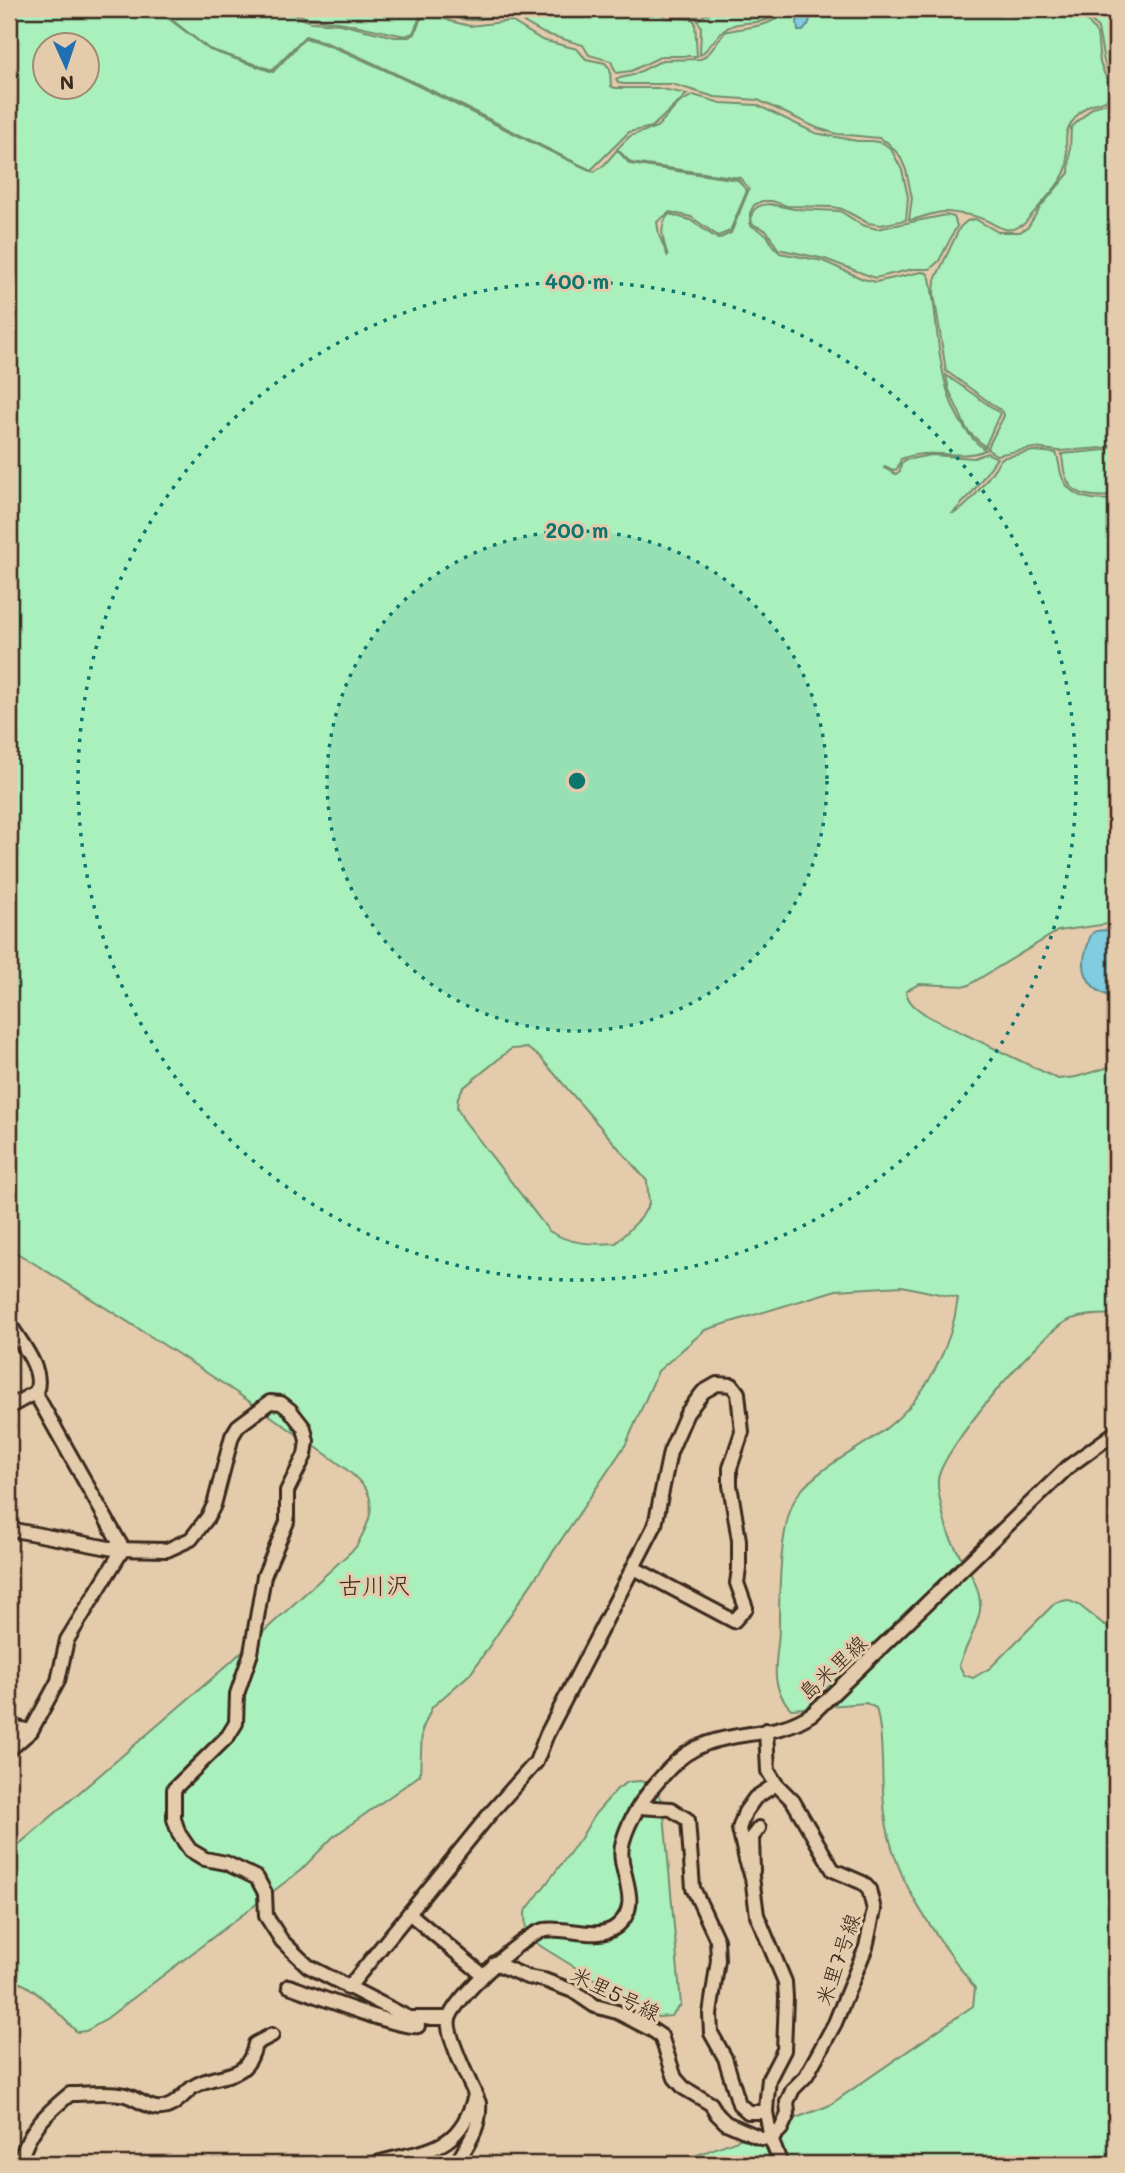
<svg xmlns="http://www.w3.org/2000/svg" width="1125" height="2173" viewBox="0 0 1125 2173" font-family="Mali,'Klee One',sans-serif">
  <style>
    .green { fill: #a9f0bd; stroke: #728d6e; stroke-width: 2; fill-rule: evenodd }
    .water { fill: #7fcdde; stroke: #648c91; stroke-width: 2 }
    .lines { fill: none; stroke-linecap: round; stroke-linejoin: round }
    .minor-casing { stroke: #3b2a1e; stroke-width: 18 }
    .minor { stroke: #e4cbac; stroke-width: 12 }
    .ring { fill: none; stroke: #0f766e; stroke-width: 3.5; stroke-dasharray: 3.5 7 }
    .labels { text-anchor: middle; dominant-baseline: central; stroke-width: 6; stroke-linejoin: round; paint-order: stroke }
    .street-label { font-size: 21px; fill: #3b2a1e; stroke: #e4cbac }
    .quarter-label { font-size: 24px; fill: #3b2a1e; stroke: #e4cbac }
    .centre { fill: #0f766e; stroke: #e4cbac; stroke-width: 3.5 }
    .ring-label { font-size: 21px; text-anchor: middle; font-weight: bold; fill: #0f766e; stroke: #e4cbac; stroke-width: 6; stroke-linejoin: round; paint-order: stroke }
  </style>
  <rect width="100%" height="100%" fill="#e4cbac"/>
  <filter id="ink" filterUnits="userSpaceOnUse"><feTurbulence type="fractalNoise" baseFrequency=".0143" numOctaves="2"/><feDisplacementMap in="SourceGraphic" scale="14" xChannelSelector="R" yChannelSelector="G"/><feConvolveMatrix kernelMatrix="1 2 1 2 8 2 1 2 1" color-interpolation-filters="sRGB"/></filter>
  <g filter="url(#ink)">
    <!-- green -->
    <g class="green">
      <path d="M9 9H156L210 50 273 72 305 38C337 47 365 61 395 75 462 106 527 142 594 172L604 165 617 150 630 164 738 180 747 191 730 231 718 236 691 217 670 212 657 222 659 235 668 257C664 241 657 229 669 214L690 220 718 239 731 233 749 189 740 178 631 163 617 149 630 136 657 127 679 103 693 95 721 103 757 105 815 133 857 141H872L883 143 891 149 902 170 908 197 906 220 881 225 868 223 842 209 833 207 787 206 772 201H762L754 205 750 213V225L767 235 773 246 780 253 823 261 863 279 876 282 921 272 927 273 930 278C941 336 934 409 985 450 962 461 929 447 901 459L897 469 893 470 885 466 884 468 896 474 900 471 901 464 905 460 931 455 974 458 987 453 997 458 971 494 953 513C968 511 992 471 1002 458L1033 451 1056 453C1060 462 1059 473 1064 481 1074 500 1098 501 1116 499V923L1058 931 967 986 919 984 906 991C908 1004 918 1009 929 1017L1058 1079 1076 1077 1116 1065V1314C1101 1315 1083 1314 1069 1320 1042 1331 940 1451 938 1480 937 1491 945 1526 950 1537 961 1561 982 1583 980 1610 978 1626 965 1648 959 1665L964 1675 973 1678 990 1668 1055 1603 1067 1600 1079 1605 1116 1634V2164H683L689 2158 828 2106 973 2006 975 1988C936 1935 893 1882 885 1814 880 1779 885 1742 876 1708L866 1703 791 1709C767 1683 778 1661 779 1629 779 1596 779 1518 799 1493 823 1463 861 1450 889 1426 927 1395 952 1346 958 1298L902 1286 836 1290 705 1330 658 1371 626 1444 471 1673 432 1707 422 1730 420 1775 333 1837 301 1870 102 2022 86 2031 77 2032C62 2018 29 1978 9 1981V1853L223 1669 356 1547C365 1530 377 1510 367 1491 355 1471 312 1445 292 1431 200 1366 105 1307 9 1248ZM46 46H88V88H46ZM527 1048 540 1057 647 1181 649 1204 641 1218 616 1243C592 1245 570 1244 549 1231L463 1119 457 1108 458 1097 463 1088 511 1049Z"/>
      <path d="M158 9H288L302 19 311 22 340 24 395 37H409L415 34 420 20 431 12 450 21 470 26 511 21 542 40 577 49 586 59 605 63 610 69 611 86 615 88H657L687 94 652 127 629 132 591 170C525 139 461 103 394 73 365 59 337 45 305 36L272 70 209 49Z"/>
      <polygon points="291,9 423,9 427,11 421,15 413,33 405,36 345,23 306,18"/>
      <polygon points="437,9 475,9 471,20 460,19"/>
      <polygon points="480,9 544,9 555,18 583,18 596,9 654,9 667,18 692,19 695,22 697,56 662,56 631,71 616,73 611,61 589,55 583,45 543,33 511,15 473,20"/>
      <polygon points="549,9 591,9 578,15 558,16"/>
      <polygon points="661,9 707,9 695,17 693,15 668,14"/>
      <path d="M717 9H780C772 25 749 21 734 25 718 30 712 47 700 55L701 27 697 19Z"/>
      <path d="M784 9H1078L1097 34 1100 63 1112 92C1108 103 1099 101 1090 105 1082 109 1072 120 1068 129 1063 140 1069 155 1067 166 1063 184 1036 208 1025 223 1004 238 997 223 980 218 970 214 957 213 947 212 933 211 922 219 909 220L912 198 906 170 900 156 887 142 879 138 837 134 817 128 758 100 715 97 672 84H624L618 83 616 79 633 75 663 60 701 59 710 52 725 32C744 26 775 29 784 9Z"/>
      <polygon points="1082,9 1116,9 1116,97 1104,61 1098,28"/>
      <polygon points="1111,102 1114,103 1116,109 1116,439 1109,447 1104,448 1059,451 1034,448 996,455 987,449 1004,416 1003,412 946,371 934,294 935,280 960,227 967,221 975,219 998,232 1020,232 1028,227 1041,206 1069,173 1071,128 1093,107"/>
      <path d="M769 204 794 209 840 211 862 225 877 229 946 215 954 217 957 226 939 261 930 269H913L875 278 825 259 778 249 767 231 752 224C749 210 757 205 769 204Z"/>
      <polygon points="946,375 1000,413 985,447 967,430 949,390"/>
      <path d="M1116 443V496C1099 497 1073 499 1066 477 1063 470 1063 461 1062 454L1106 450Z"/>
      <polygon points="640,1781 653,1784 663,1803 681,2005 671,2016 658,2017 646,2011 542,1947 526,1935 525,1912 581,1838 595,1814 617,1789 628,1782"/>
    </g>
    <!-- water -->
    <g class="water">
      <polygon points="804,9 835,9 828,15 812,14 808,25 803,31 798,31 797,21"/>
      <path d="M1116 930V998C1090 992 1078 972 1087 947 1089 942 1089 935 1094 932 1099 929 1110 930 1116 930Z"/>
    </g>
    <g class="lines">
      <defs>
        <g id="minor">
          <path d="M9 1323C20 1342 45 1370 36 1392L38 1398 123 1549"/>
          <polyline points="9,1407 36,1392"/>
          <polyline points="9,1529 114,1549 167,1550 191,1539 208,1517 214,1505 232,1436 238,1426 270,1402 281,1403 290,1410 304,1428 307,1441 305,1455 287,1491 287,1522 264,1576 251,1653 237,1694 236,1723 228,1736 174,1789 174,1819 179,1834 190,1850 205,1859 226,1863 257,1878 265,1893 266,1916 282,1941 308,1966 409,2018 449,2018"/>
          <polyline points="9,1726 31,1731"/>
          <polyline points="766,1730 768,1771 776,1784 793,1801 833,1870 863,1883 869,1889 874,1910 866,1947 835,2023 806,2076 793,2089 787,2102 788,2114 781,2129 771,2139"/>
          <polyline points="9,1750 31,1731 58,1681 67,1640 123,1549"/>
          <polyline points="639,1807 671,1809 688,1820 693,1888 717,1940 718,1960 710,2014 711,2033 725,2058 739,2104 748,2112 766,2112"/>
          <polyline points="753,1871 752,1837 759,1828"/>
          <polyline points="409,1913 483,1975"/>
          <polyline points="495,1963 527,1977 544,1980 573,1991 595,2006 617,2012 652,2030 661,2036 675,2078 684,2088 711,2104 717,2114 726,2123 761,2138 771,2139 781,2164"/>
          <path d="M289 1986C313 1994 399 2029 418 2026"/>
          <polyline points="348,1988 489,1815 536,1762 547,1734 655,1525 670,1452 687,1413 703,1392 717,1384 732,1385 738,1393 742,1432 730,1468 730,1485 739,1540 739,1569 737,1583 746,1608 734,1621 634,1568"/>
          <polyline points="771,2139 766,2112 767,2098 769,2079 784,2050 786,1998 785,1982 757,1915 752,1877 746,1860 739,1829 745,1812 755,1798 776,1784"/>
          <path d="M19 2164C29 2130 43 2116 70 2094 87 2094 109 2091 125 2095 136 2098 145 2106 156 2108 173 2110 181 2096 193 2087 218 2070 247 2085 255 2044L272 2035"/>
          <path d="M373 2164C424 2149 459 2155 475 2095"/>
          <path d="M456 2164C468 2144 481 2127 479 2103 472 2086 445 2035 449 2019 454 1999 523 1934 544 1930 566 1926 598 1942 617 1926 646 1902 614 1870 623 1841 630 1815 650 1789 668 1770 711 1721 767 1746 813 1713L1068 1467 1116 1432"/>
        </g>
      </defs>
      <!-- minor casing -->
      <use href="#minor" class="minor-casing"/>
      <!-- minor -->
      <use href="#minor" class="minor"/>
    </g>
  </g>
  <!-- distance rings -->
  <circle cx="577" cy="781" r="250" fill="#0f766e" fill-opacity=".12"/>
  <g class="ring">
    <circle cx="577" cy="781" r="250"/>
    <circle cx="577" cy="781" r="499"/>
  </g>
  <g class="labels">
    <!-- street labels -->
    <g class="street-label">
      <text transform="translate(832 1667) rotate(-43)">島米里線</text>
      <text transform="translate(837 1959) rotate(-71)">米里7号線</text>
      <text transform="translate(616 1993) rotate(26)">米里5号線</text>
    </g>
    <!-- quarter labels -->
    <g class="quarter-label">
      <text x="374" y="1584">古川沢</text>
    </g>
  </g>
  <circle cx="577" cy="781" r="10" class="centre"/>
  <g class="ring-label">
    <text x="577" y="289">400 m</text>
    <text x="577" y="538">200 m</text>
  </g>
  <!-- margin -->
  <rect width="1125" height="2173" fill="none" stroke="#e4cbac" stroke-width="35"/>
  <rect x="18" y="18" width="1090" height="2138" fill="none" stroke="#3b2a1e" stroke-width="2.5" filter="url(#ink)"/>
  <!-- north arrow -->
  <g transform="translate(66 66) rotate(177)"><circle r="33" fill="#e4cbac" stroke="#a08b73" stroke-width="2"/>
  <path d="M0-5L12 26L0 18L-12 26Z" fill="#1f6fb2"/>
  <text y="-10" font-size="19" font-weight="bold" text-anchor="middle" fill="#3b2a1e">N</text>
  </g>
</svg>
